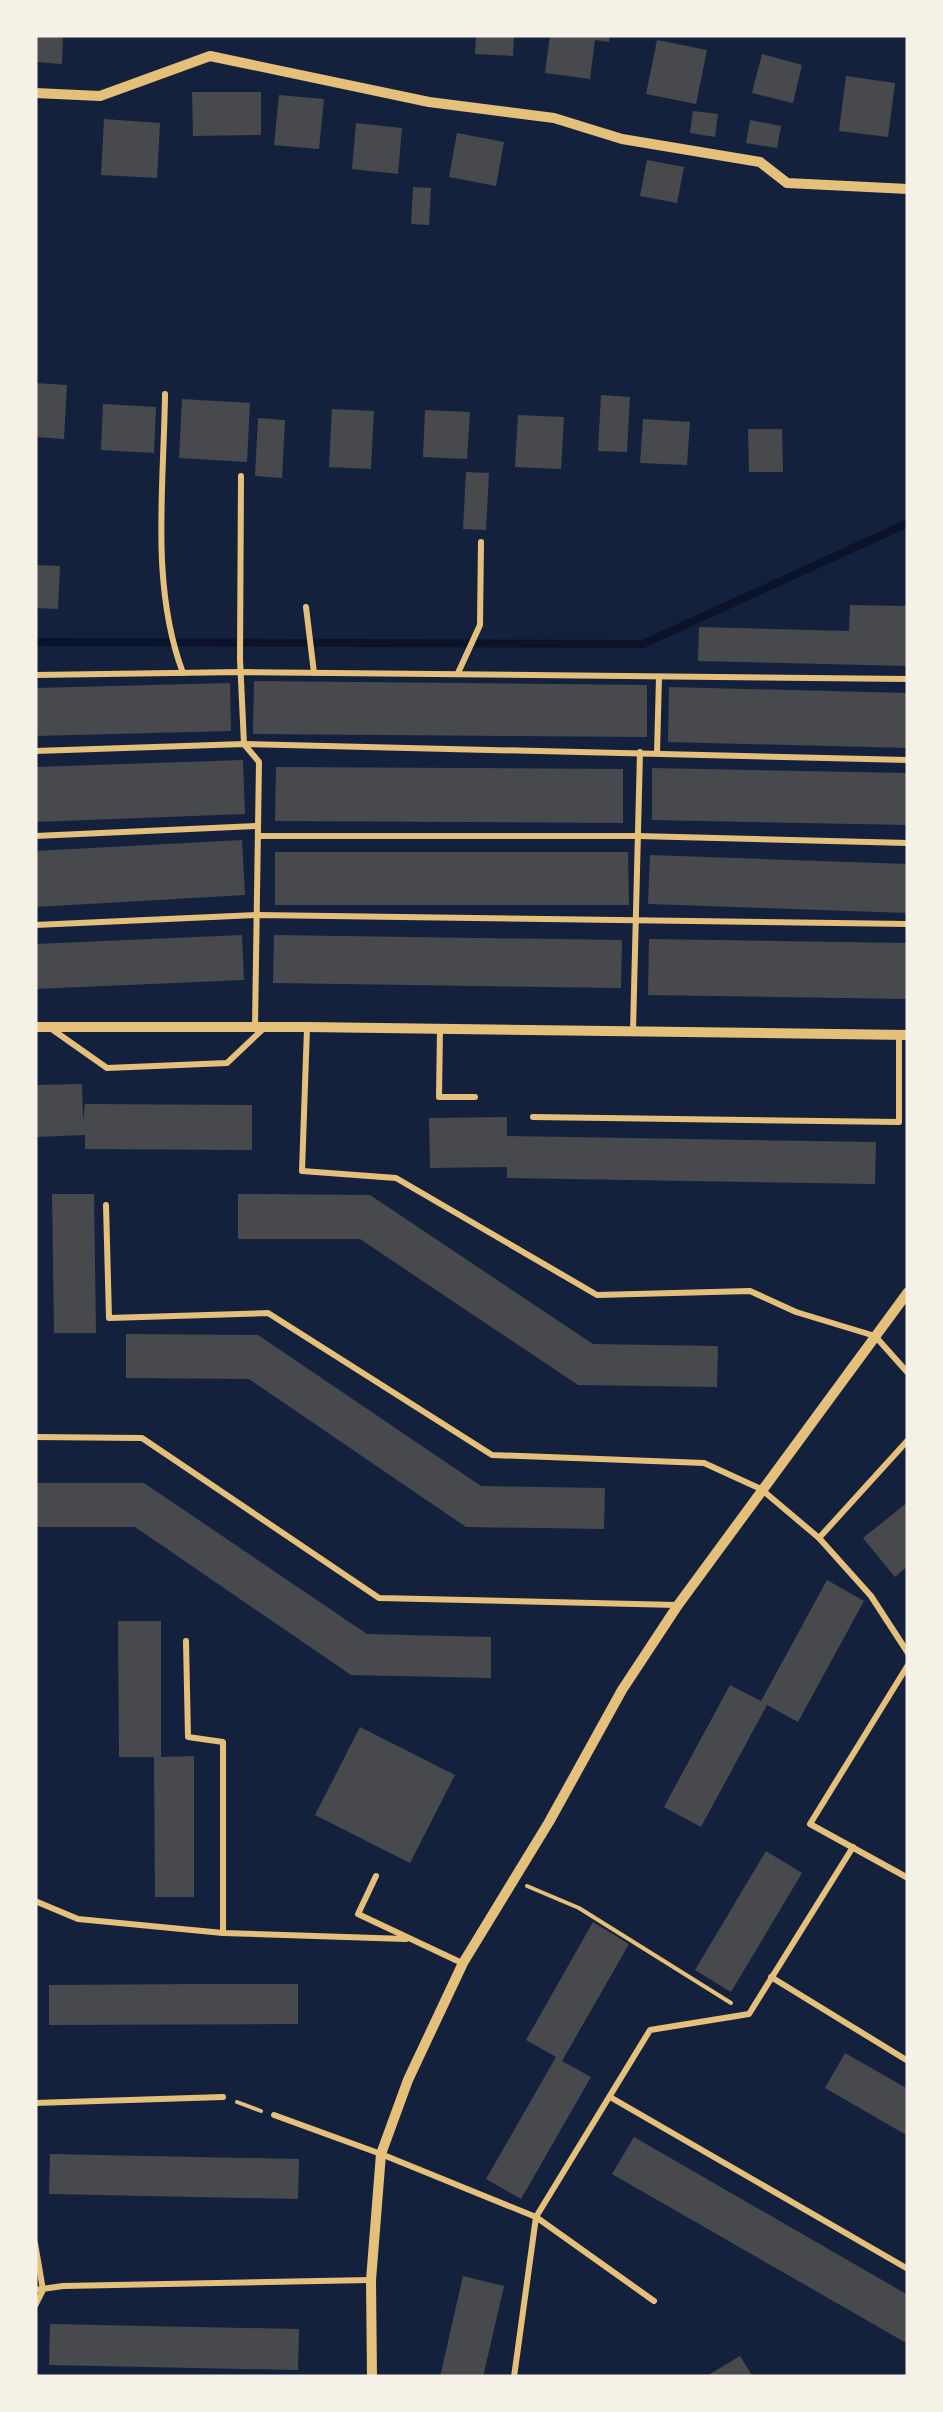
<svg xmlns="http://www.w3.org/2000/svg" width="943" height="2412" viewBox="0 0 943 2412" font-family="Roboto,sans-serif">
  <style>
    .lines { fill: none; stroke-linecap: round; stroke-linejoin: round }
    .stream { stroke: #0b132b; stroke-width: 8 }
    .building { fill: #48494c }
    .path { stroke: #e5c07b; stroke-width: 4 }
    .service { stroke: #e5c07b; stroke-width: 6 }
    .minor { stroke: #e5c07b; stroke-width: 10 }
  </style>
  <rect width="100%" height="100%" fill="#14213d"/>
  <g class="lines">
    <!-- stream -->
    <polyline class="stream" points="35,642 643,644 908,523"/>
  </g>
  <!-- building -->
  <g class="building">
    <polygon points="35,35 63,35 62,64 35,62"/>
    <polygon points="476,35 514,35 513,56 475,54"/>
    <polygon points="550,35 610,35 609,42 595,40 590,79 545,73"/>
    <polygon points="657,40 707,50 696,104 646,94"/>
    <polygon points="762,54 802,65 793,103 752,93"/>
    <polygon points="846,76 895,83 888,137 839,131"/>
    <polygon points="192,92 261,92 261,135 193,136"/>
    <polygon points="279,95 324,99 319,149 274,145"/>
    <polygon points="693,111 718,114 715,137 690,133"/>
    <polygon points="104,119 160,123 157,178 101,175"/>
    <polygon points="750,120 781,126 777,148 746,143"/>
    <polygon points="356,123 402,128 398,174 352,169"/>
    <polygon points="457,133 504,142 496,186 449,177"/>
    <polygon points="647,160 684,167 677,203 640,196"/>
    <polygon points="413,187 431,188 429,225 411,224"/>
    <polygon points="35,383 67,385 64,439 35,437"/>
    <polygon points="601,395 630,397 627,452 598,451"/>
    <polygon points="182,399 250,403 247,462 179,458"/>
    <polygon points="103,404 156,407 154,453 101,450"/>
    <polygon points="332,409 374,411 371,469 329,467"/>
    <polygon points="425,410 470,412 467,459 423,457"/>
    <polygon points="518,415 564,417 561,469 515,467"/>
    <polygon points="258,418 285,420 282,478 255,476"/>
    <polygon points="643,419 690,422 687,465 640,463"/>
    <polygon points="748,429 782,429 783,472 749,472"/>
    <polygon points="466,472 489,473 486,530 463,529"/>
    <polygon points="35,565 60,566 58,609 35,608"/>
    <polygon points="850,605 908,606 908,666 698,661 699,627 849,631"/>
    <polygon points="254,681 647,685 647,737 253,734"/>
    <polygon points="230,683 231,731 35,736 35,688"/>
    <polygon points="669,687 908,693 908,748 668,742"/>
    <polygon points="243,760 245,814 35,822 35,767"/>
    <polygon points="276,767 623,769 623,823 275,821"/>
    <polygon points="652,768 908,773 908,825 652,820"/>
    <polygon points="242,840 245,895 35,907 35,851"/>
    <polygon points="275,852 628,852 629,905 275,905"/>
    <polygon points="650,855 908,864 908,913 648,904"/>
    <polygon points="242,935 244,980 35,989 35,944"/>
    <polygon points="274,935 622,940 621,988 273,983"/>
    <polygon points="649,939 908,943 908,999 648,995"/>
    <polygon points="82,1084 83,1120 85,1104 252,1105 252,1150 85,1149 85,1135 35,1137 35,1085"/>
    <polygon points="507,1117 507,1136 876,1142 875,1184 507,1178 507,1167 430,1168 429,1118"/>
    <polygon points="52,1194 94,1194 96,1333 54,1333"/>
    <polygon points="238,1194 370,1195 593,1344 718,1346 717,1387 578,1385 360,1239 238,1239"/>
    <polygon points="126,1334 258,1335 481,1486 605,1488 604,1529 466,1527 249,1379 126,1378"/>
    <polygon points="35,1483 144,1483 367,1634 491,1637 491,1678 351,1675 135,1527 35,1527"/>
    <polygon points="908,1502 908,1566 895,1577 863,1538"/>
    <polygon points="827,1580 864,1601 798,1722 767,1705 701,1827 664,1807 730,1685 761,1701"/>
    <polygon points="118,1621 161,1621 161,1757 194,1756 194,1897 155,1897 154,1757 119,1757"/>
    <polygon points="360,1727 455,1775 410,1863 315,1815"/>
    <polygon points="766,1851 802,1873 731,1992 695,1970"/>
    <polygon points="593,1922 629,1944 562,2061 591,2077 521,2199 486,2179 556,2057 526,2040"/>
    <polygon points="203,1984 298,1984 298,2024 49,2025 49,1985"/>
    <polygon points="845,2053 908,2089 908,2136 825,2088"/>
    <polygon points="634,2137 908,2295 908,2344 612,2174"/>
    <polygon points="50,2154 299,2159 298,2199 49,2194"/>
    <polygon points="463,2276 504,2286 483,2377 440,2377"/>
    <polygon points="50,2324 299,2329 298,2370 49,2365"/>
    <polygon points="740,2356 753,2377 705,2377"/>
  </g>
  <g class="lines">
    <!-- path -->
    <g class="path">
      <polyline points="527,1886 579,1908 731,2003"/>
      <polyline points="237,2102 261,2111"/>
    </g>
    <!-- service -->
    <g class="service">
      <path d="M165 394C164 486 150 585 183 673"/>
      <polyline points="241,476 240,659 244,744 259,762 255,1027"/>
      <polyline points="306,607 314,673"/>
      <polyline points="458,673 480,625 481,542"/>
      <polyline points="35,675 242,672 908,679"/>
      <polyline points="35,751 244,744 908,760"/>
      <polyline points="657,753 659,677"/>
      <polyline points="35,836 258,826"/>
      <polyline points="258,836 638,836 908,843"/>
      <polyline points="35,925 257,915 908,924"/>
      <polyline points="307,1028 302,1171 396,1178 597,1295 750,1291 796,1312 875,1336 908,1373"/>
      <polyline points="440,1029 439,1097 475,1097"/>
      <polyline points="53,1030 107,1068 227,1063 264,1028"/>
      <polyline points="633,1031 640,752"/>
      <polyline points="533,1117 899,1122 899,1035"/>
      <polyline points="106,1205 109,1318 268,1313 492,1455 704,1463 761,1489 819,1538 871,1596 908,1653"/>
      <polyline points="36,1437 142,1438 379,1598 677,1605"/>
      <polyline points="819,1538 908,1440"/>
      <polyline points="186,1641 188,1737 223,1742 223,1933"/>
      <polyline points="908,1665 810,1824 908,1878"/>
      <polyline points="376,1876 358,1914 462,1963"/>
      <polyline points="35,1901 78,1919 223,1933 406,1939"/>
      <polyline points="771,1977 908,2061"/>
      <polyline points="610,2097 908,2269"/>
      <polyline points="35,2103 223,2097"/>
      <polyline points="274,2115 381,2154 536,2217 650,2030 749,2014 853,1847"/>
      <polyline points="35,2243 43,2290 35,2306"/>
      <polyline points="35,2290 63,2286 370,2280"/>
      <polyline points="514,2377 536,2217 654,2301"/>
    </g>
    <!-- minor -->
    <g class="minor">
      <polyline points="35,93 100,96 210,56 429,102 554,118 622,139 760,162 787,183 908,189"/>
      <polyline points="35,1027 307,1027 908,1035"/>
      <polyline points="372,2377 371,2280 381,2154 408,2080 463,1963 549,1822 622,1690 678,1605 908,1292"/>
    </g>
  </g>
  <!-- border -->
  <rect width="943" height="2412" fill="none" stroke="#f6f1e7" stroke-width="75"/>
</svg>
